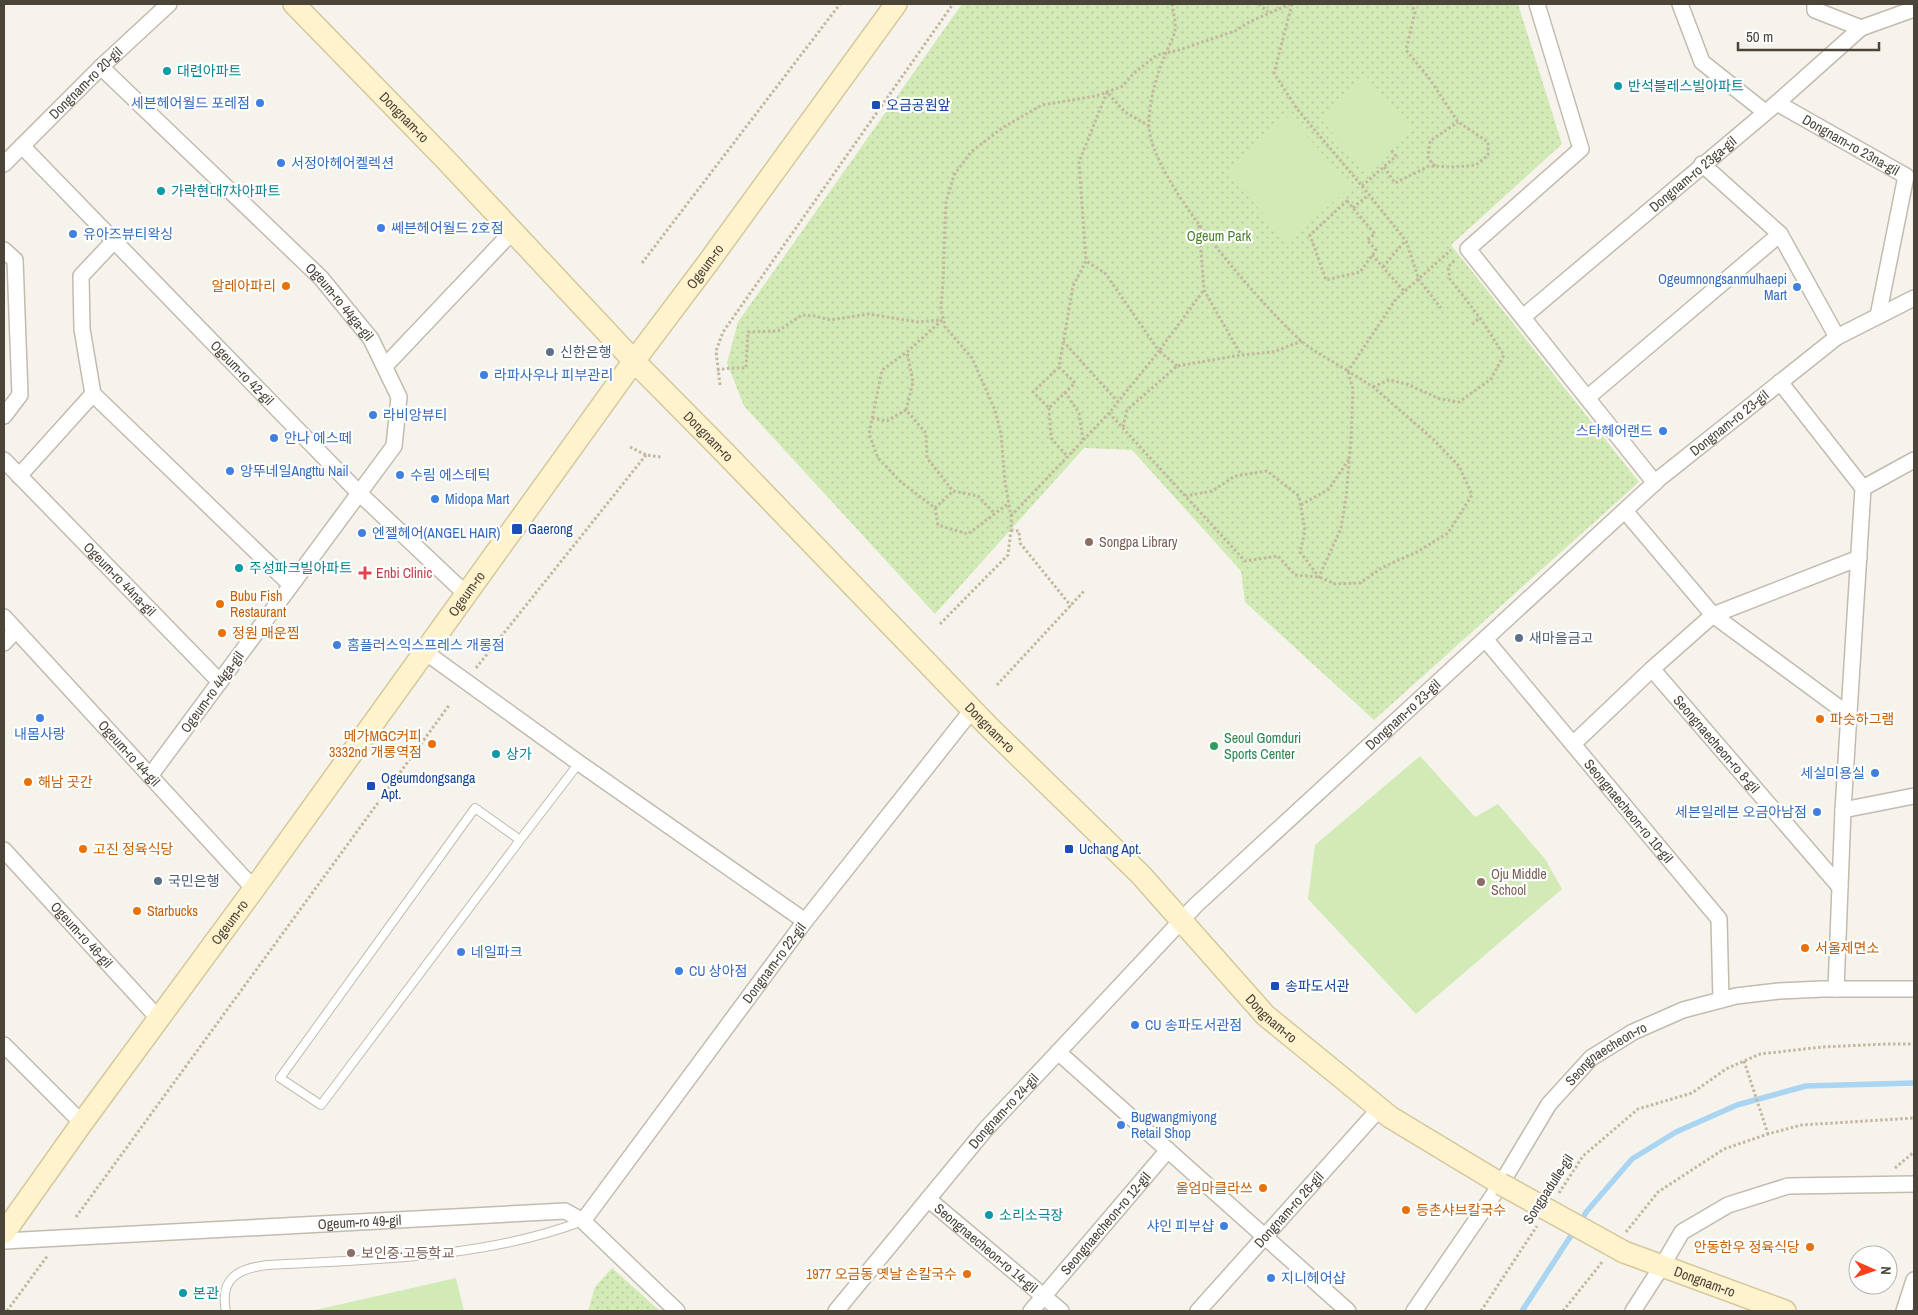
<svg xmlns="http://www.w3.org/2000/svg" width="1918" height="1315" viewBox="0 0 1918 1315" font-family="'Archivo Narrow','Noto Sans KR',sans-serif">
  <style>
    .park { fill: url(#park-dots) }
    .garden { fill: #d2eab5 }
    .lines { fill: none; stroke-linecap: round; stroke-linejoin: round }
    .stream { stroke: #a9d4f2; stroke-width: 5.5 }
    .lane-casing { stroke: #c2bbae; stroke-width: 10 }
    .street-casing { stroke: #c2bbae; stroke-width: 18 }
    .secondary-casing { stroke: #d6c79b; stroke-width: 24 }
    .path { stroke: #c4b79f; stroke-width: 3; stroke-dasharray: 2.5 2.5; stroke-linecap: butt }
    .lane { stroke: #fff; stroke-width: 8 }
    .street { stroke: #fff; stroke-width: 15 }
    .secondary { stroke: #fff3cd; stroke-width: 21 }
    .secondary-bridge-casing { stroke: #d6c79b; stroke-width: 24; stroke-linecap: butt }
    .secondary-bridge { stroke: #fff3cd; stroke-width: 21 }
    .culture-dot { fill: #0f9aa8; stroke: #fff; stroke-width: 2 }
    .shop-dot { fill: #3f7fe0; stroke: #fff; stroke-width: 2 }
    .transit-dot { fill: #1a4fb4; stroke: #fff; stroke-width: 2 }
    .food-dot { fill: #e8710a; stroke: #fff; stroke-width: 2 }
    .service-dot { fill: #5c6f8a; stroke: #fff; stroke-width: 2 }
    .education-dot { fill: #8d6e63; stroke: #fff; stroke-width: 2 }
    .health-dot { fill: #e0444e; stroke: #fff; stroke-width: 2 }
    .leisure-dot { fill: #2e9e5b; stroke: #fff; stroke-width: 2 }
    .labels { text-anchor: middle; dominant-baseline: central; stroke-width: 4.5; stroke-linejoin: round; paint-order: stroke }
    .culture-label { font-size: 14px; fill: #0d838f; stroke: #fff; text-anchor: start }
    .street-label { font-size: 14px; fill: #4b4439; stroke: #fff }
    .shop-label { font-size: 14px; fill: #366cbe; stroke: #fff; text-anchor: start }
    .transit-label { font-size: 14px; fill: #164399; stroke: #fff; text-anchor: start }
    .park-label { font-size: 14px; fill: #4a7f2a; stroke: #fff }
    .food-label { font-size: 14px; fill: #c56008; stroke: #fff; text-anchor: start }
    .service-label { font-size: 14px; fill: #4e5e75; stroke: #fff; text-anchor: start }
    .education-label { font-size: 14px; fill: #785e54; stroke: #fff; text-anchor: start }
    .health-label { font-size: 14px; fill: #be3a42; stroke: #fff; text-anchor: start }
    .leisure-label { font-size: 14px; fill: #27864d; stroke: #fff; text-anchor: start }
  </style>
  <defs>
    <pattern id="park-dots" width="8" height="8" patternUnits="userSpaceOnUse" patternTransform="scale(1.25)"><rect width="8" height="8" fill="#d2eab5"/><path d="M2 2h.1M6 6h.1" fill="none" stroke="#b6ca9c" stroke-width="1.8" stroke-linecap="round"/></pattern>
  </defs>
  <rect width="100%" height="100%" fill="#f6f3ec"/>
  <!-- park -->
  <g class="park">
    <polygon points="962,4 1518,4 1562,144 1451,245 1639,482 1374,720 1245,602 1241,571 1132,450 1084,448 935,614 744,406 727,363 738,322"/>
    <polygon points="612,1268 660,1311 588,1311 595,1287"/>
  </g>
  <!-- garden -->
  <g class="garden">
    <polygon points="1366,76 1413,131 1365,171 1319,117"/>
    <polygon points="1289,116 1351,186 1288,242 1226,171"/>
    <polygon points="1420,756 1475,817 1498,804 1545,859 1562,889 1416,1014 1308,899 1315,845"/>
    <polygon points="456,1278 464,1311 311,1311"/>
  </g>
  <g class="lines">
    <!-- stream -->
    <polyline class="stream" points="1522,1311 1587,1211 1632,1159 1676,1132 1737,1105 1806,1086 1914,1083"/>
    <defs>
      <g id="lane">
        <polyline points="520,840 321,1105 280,1078 475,808 520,840 579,763"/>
        <path d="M226 1311C219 1278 239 1268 268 1265 373 1259 482 1259 583 1221"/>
      </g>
      <g id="street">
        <polyline points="1537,4 1581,149 1468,249 1655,483"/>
        <polyline points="1680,4 1702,62 1765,112"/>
        <polyline points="1815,4 1815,10 1861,28 1914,9"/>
        <path id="s1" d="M101 67 321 278 371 339 399 397 394 446 150 776"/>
        <path id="s2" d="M1777 103 1906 176 1878 316"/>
        <path id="s3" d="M22 146 359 493 467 595"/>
        <path id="s4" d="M4 164 101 67 169 4"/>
        <polyline points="1702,164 1780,234 1837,337"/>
        <polyline points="114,241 81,276 82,329 93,394 291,585"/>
        <polyline points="4,250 15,260 20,395 4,416"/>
        <path id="s5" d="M1523 317 1777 103 1861 28"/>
        <polyline points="385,366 513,231"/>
        <polyline points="1780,382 1863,488 1843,810 1836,989"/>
        <polyline points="1587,398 1780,234"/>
        <path id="s6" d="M4 460 220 682"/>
        <polyline points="19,476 93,394"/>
        <polyline points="1863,488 1914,460"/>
        <polyline points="1625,511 1713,615 1849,715"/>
        <path id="s7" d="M4 617 254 889"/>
        <path id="s8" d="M1485 639 1719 919 1721 1000"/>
        <polyline points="4,643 16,630"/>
        <polyline points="425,652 579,763 805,921"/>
        <path id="s9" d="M1652 669 1840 887"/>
        <polyline points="1573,744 1652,669 1713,615 1859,558"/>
        <polyline points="1843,810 1914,796"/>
        <path id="s10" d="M4 850 159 1019"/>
        <polyline points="4,1045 82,1123"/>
        <polyline points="1058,1052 1348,1311"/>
        <path id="s11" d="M928 1199 1061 1311"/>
        <path id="s12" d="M583 1221 805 921 972 710"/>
        <path id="s13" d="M4 1241 565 1211 583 1221 677 1311"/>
        <path id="s14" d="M836 1311 985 1130 1196 905 1660 478 1837 337 1914 298"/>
        <path id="s15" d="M1031 1311 1168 1150"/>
        <path id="s16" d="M1198 1311 1380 1108"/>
        <path id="s17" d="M1414 1311 1501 1184 1549 1104 1591 1058 1633 1032 1683 1010 1736 996 1779 991 1823 989H1914"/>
        <polyline points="1633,1311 1662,1266 1682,1232 1728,1205 1788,1186 1914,1184"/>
        <polyline points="1904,1311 1914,1280"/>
      </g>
      <g id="secondary">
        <path id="s18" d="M294 4 446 160 634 361 725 453 989 727 1141 875 1265 1015 1390 1117 1501 1184"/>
        <path id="s19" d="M4 1233 82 1123 254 889 634 361 707 264 896 4"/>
        <path id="s20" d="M1624 1252 1785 1311"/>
      </g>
    </defs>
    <!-- lane casing -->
    <use href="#lane" class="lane-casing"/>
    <!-- street casing -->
    <use href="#street" class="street-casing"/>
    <!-- secondary casing -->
    <use href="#secondary" class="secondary-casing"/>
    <!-- path -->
    <g class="path">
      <path d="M1172 4C1173 12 1176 22 1175 30 1174 38 1168 47 1165 55 1156 77 1149 101 1149 125 1149 178 1260 303 1300 340 1314 352 1332 361 1348 371L1353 389 1351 440 1346 498 1341 528 1319 577 1300 552 1305 531 1299 496 1267 471 1235 476 1212 491 1186 496"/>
      <polyline points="1259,4 1268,12"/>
      <polyline points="1292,4 1274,73 1297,109 1362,186 1406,241 1419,280 1441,308"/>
      <polyline points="1435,166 1428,158 1430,141 1458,122"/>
      <polyline points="1384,167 1395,183 1429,166 1455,167 1476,165 1488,155 1488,142 1458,122 1429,78 1406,50 1415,12 1411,4"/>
      <polyline points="1362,186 1396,156 1391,150"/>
      <polygon points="1347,201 1375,234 1367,240 1376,250 1360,272 1326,280 1310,235"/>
      <polyline points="1353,208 1368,195"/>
      <polyline points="1199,225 1204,290 1241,355"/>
      <polyline points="1372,255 1405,292"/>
      <polyline points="642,263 840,4"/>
      <polyline points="1383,267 1405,241"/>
      <polyline points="942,320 907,352 882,370 869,434 878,458 901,482 935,508 938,525 968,534 1009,503"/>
      <polyline points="1472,324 1480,318"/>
      <polyline points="1063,341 1118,402"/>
      <polyline points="1177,366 1159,351 1204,290"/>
      <polyline points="1059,367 1075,383 1049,408 1033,392 1059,367 1073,286 1086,261 1079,162 1107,92 1125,112 1149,126"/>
      <polyline points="717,370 730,368 746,368 748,332 778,331 802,315 815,316 830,320 869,314 917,322 942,320"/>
      <polyline points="720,385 716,351 723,332 953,4"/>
      <polyline points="1373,387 1389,380 1407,384 1440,399 1459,402 1491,379 1504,355 1480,318 1450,279 1448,267 1456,259"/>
      <polyline points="1065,392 1079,413 1083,440"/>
      <polyline points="1049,408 1051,438 1068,457"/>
      <polyline points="906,410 913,382 907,352"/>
      <polyline points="1109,413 1245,561 1278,556 1295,575 1319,577 1335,584 1360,583 1383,567 1417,552 1448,533 1472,495 1459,466 1433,439 1373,387 1348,371 1396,299 1451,250"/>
      <polyline points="872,418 887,421 906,410 926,433 927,458 953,491"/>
      <polyline points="1123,427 1127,410 1177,366 1241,355 1273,352 1302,341"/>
      <polyline points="630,447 646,455 661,457"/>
      <polyline points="1301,505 1329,489 1349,459"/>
      <polyline points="935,508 953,491 978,496 994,513"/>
      <polyline points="1011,516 1109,413 1159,351 1105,273 1086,261"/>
      <polyline points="1011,530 1019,531 1020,543 1071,606"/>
      <polyline points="940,624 1008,555 1011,530 1011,516 1005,482 1001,434 995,410 972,358 945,327 941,308 943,282 946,202 954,175 971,152 1002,128 1042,105 1096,96 1123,86 1134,73 1157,55 1179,50 1235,31 1251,21 1290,4"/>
      <polyline points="476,668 646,455"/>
      <polyline points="997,685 1084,591"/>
      <polyline points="1744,1061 1768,1134"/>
      <polyline points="1895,1168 1914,1152"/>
      <polyline points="1559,1193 1583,1156 1638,1109 1692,1093 1726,1069 1760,1054 1822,1047 1887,1044 1914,1044"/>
      <polyline points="76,1217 450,704"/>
      <polyline points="1626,1232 1658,1192 1724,1149 1768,1134 1801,1125 1914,1118"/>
      <polyline points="7,1311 48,1255"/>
      <polyline points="1481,1311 1537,1226"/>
      <polyline points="1563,1311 1603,1261"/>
    </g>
    <!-- lane -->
    <use href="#lane" class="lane"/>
    <!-- street -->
    <use href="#street" class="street"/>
    <!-- secondary -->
    <use href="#secondary" class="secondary"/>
    <defs>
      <polyline id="secondary-bridge" points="1501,1184 1624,1252"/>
    </defs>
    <!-- secondary-bridge casing -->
    <use href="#secondary-bridge" class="secondary-bridge-casing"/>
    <!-- secondary-bridge -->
    <use href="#secondary-bridge" class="secondary-bridge"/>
  </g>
  <!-- markers -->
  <g class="culture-dot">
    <circle cx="167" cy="71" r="5"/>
    <circle cx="1618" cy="86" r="5"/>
    <circle cx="161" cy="191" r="5"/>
    <circle cx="239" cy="568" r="5"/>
    <circle cx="496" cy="754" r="5"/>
    <circle cx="989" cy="1215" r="5"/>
    <circle cx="183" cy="1293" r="5"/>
  </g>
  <g class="shop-dot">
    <circle cx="260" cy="103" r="5"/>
    <circle cx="281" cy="163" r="5"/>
    <circle cx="381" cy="228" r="5"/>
    <circle cx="73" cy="234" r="5"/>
    <circle cx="1797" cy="287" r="5"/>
    <circle cx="484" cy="375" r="5"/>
    <circle cx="373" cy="415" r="5"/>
    <circle cx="1663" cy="431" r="5"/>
    <circle cx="274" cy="438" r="5"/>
    <circle cx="230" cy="471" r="5"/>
    <circle cx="400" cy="475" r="5"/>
    <circle cx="435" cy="499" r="5"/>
    <circle cx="362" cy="533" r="5"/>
    <circle cx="337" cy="645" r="5"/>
    <circle cx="40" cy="718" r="5"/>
    <circle cx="1875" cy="773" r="5"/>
    <circle cx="1817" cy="812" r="5"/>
    <circle cx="461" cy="952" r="5"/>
    <circle cx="679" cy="971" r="5"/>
    <circle cx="1135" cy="1025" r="5"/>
    <circle cx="1121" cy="1125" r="5"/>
    <circle cx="1224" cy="1226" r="5"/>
    <circle cx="1271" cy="1278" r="5"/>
  </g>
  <g class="transit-dot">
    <rect x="871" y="100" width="10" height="10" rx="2.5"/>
    <rect x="511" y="523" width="12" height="12" rx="2.5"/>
    <rect x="366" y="781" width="10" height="10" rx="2.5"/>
    <rect x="1064" y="844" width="10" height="10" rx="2.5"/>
    <rect x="1270" y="981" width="10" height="10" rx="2.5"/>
  </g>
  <g class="food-dot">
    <circle cx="286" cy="286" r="5"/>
    <circle cx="220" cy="604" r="5"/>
    <circle cx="222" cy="633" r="5"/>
    <circle cx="1820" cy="719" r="5"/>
    <circle cx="432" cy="744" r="5"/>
    <circle cx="28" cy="782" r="5"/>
    <circle cx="83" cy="849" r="5"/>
    <circle cx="137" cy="911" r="5"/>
    <circle cx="1805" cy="948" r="5"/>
    <circle cx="1263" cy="1188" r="5"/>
    <circle cx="1406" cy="1210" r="5"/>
    <circle cx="1810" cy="1247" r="5"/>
    <circle cx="967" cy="1274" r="5"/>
  </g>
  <g class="service-dot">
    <circle cx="550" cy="352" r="5"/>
    <circle cx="1519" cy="638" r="5"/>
    <circle cx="158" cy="881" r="5"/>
  </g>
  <g class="education-dot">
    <circle cx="1089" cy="542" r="5"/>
    <circle cx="1481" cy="882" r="5"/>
    <circle cx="351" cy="1253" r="5"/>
  </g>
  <path class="health-dot" d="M362.5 565.5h5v5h5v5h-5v5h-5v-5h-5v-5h5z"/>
  <circle class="leisure-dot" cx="1214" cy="746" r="5"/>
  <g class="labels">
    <!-- culture labels -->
    <g class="culture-label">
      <text x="177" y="71">대련아파트</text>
      <text x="1628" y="86">반석블레스빌아파트</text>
      <text x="171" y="191">가락현대7차아파트</text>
      <text x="249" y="568">주성파크빌아파트</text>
      <text x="506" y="754">상가</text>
      <text x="999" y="1215">소리소극장</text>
      <text x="193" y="1293">본관</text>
    </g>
    <!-- street labels -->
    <g class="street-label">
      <text stroke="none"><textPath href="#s4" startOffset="115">Dongnam-ro 20-gil</textPath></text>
      <text stroke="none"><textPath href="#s18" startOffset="158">Dongnam-ro</textPath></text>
      <text stroke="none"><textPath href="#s2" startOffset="85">Dongnam-ro 23na-gil</textPath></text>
      <text stroke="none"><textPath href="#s5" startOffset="222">Dongnam-ro 23ga-gil</textPath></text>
      <text stroke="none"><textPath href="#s19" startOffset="1194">Ogeum-ro</textPath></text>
      <text stroke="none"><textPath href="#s1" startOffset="335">Ogeum-ro 44ga-gil</textPath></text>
      <text stroke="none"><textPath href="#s3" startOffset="316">Ogeum-ro 42-gil</textPath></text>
      <text stroke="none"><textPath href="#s14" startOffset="1262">Dongnam-ro 23-gil</textPath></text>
      <text stroke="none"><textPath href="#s18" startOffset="599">Dongnam-ro</textPath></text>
      <text stroke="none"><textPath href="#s6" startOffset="166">Ogeum-ro 44na-gil</textPath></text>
      <text stroke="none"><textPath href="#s19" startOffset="789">Ogeum-ro</textPath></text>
      <text transform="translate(212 692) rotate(-54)">Ogeum-ro 44ga-gil</text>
      <text stroke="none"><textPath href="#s14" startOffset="824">Dongnam-ro 23-gil</textPath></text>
      <text stroke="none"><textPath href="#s18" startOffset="1004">Dongnam-ro</textPath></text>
      <text stroke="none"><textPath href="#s9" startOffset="99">Seongnaecheon-ro 8-gil</textPath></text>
      <text stroke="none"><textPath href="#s7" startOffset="185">Ogeum-ro 44-gil</textPath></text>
      <text stroke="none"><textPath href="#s8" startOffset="224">Seongnaecheon-ro 10-gil</textPath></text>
      <text stroke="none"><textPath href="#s19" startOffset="384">Ogeum-ro</textPath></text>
      <text stroke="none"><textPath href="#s10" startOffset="115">Ogeum-ro 46-gil</textPath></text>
      <text stroke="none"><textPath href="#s12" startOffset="321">Dongnam-ro 22-gil</textPath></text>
      <text stroke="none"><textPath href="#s18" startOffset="1409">Dongnam-ro</textPath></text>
      <text stroke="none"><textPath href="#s17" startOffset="324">Seongnaecheon-ro</textPath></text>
      <text stroke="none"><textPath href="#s14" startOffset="261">Dongnam-ro 24-gil</textPath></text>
      <text transform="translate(1548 1189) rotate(-57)">Songpadulle-gil</text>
      <text stroke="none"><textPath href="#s16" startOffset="136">Dongnam-ro 26-gil</textPath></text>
      <text stroke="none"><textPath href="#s13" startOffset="356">Ogeum-ro 49-gil</textPath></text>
      <text stroke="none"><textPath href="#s15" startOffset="115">Seongnaecheon-ro 12-gil</textPath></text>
      <text stroke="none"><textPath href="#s11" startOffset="76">Seongnaecheon-ro 14-gil</textPath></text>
      <text stroke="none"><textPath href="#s20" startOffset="86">Dongnam-ro</textPath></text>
    </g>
    <!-- shop labels -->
    <g class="shop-label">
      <text x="250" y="103" text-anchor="end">세븐헤어월드 포레점</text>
      <text x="291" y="163">서정아헤어켈렉션</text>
      <text x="391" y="228">쎄븐헤어월드 2호점</text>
      <text x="83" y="234">유아즈뷰티왁싱</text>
      <text x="1787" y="279" text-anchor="end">Ogeumnongsanmulhaepi<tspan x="1787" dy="16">Mart</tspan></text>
      <text x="494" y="375">라파사우나 피부관리</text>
      <text x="383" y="415">라비앙뷰티</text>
      <text x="1653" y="431" text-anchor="end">스타헤어랜드</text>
      <text x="284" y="438">안나 에스떼</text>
      <text x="240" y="471">앙뚜네일Angttu Nail</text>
      <text x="410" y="475">수림 에스테틱</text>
      <text x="445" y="499">Midopa Mart</text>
      <text x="372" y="533">엔젤헤어(ANGEL HAIR)</text>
      <text x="347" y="645">홈플러스익스프레스 개롱점</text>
      <text x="40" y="734" text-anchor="middle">내몸사랑</text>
      <text x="1865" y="773" text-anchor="end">세실미용실</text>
      <text x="1807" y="812" text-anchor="end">세븐일레븐 오금아남점</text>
      <text x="471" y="952">네일파크</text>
      <text x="689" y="971">CU 상아점</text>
      <text x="1145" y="1025">CU 송파도서관점</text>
      <text x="1131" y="1117">Bugwangmiyong<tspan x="1131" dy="16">Retail Shop</tspan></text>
      <text x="1214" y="1226" text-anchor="end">샤인 피부샵</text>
      <text x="1281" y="1278">지니헤어샵</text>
    </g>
    <!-- transit labels -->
    <g class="transit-label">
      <text x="886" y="105">오금공원앞</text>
      <text x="528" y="529">Gaerong</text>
      <text x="381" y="778">Ogeumdongsanga<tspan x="381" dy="16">Apt.</tspan></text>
      <text x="1079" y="849">Uchang Apt.</text>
      <text x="1285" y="986">송파도서관</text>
    </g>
    <!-- park labels -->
    <g class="park-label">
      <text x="1219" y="236">Ogeum Park</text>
    </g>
    <!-- food labels -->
    <g class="food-label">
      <text x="276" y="286" text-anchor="end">알레아파리</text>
      <text x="230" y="596">Bubu Fish<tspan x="230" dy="16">Restaurant</tspan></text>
      <text x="232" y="633">정원 매운찜</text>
      <text x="1830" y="719">파슷하그램</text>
      <text x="422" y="736" text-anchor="end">메가MGC커피<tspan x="422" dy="16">3332nd 개롱역점</tspan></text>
      <text x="38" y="782">해남 곳간</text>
      <text x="93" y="849">고진 정육식당</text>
      <text x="147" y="911">Starbucks</text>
      <text x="1815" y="948">서울제면소</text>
      <text x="1253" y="1188" text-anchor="end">울엄마클라쓰</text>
      <text x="1416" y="1210">등촌샤브칼국수</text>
      <text x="1800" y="1247" text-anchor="end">안동한우 정육식당</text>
      <text x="957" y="1274" text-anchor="end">1977 오금동 옛날 손칼국수</text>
    </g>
    <!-- service labels -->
    <g class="service-label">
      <text x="560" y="352">신한은행</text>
      <text x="1529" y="638">새마을금고</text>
      <text x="168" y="881">국민은행</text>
    </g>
    <!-- education labels -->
    <g class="education-label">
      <text x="1099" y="542">Songpa Library</text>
      <text x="1491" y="874">Oju Middle<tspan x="1491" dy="16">School</tspan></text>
      <text x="361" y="1253">보인중·고등학교</text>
    </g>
    <!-- health labels -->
    <g class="health-label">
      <text x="376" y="573">Enbi Clinic</text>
    </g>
    <!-- leisure labels -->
    <g class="leisure-label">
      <text x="1224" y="738">Seoul Gomduri<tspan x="1224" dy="16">Sports Center</tspan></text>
    </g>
  </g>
  <!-- border -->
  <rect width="1918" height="1315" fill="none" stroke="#4b4439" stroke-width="10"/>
  <!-- north arrow -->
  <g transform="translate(1873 1270) rotate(92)"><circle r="24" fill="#ffffff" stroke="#b7b4b0"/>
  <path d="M0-4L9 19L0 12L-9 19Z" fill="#fc3f1d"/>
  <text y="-8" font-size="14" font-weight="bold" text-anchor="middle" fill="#4b4439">N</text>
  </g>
  <!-- scale -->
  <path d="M1738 42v8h141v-8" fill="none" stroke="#4b4439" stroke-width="2.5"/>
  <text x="1746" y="42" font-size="15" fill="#4b4439" stroke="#ffffff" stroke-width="4" paint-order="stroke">50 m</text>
</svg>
